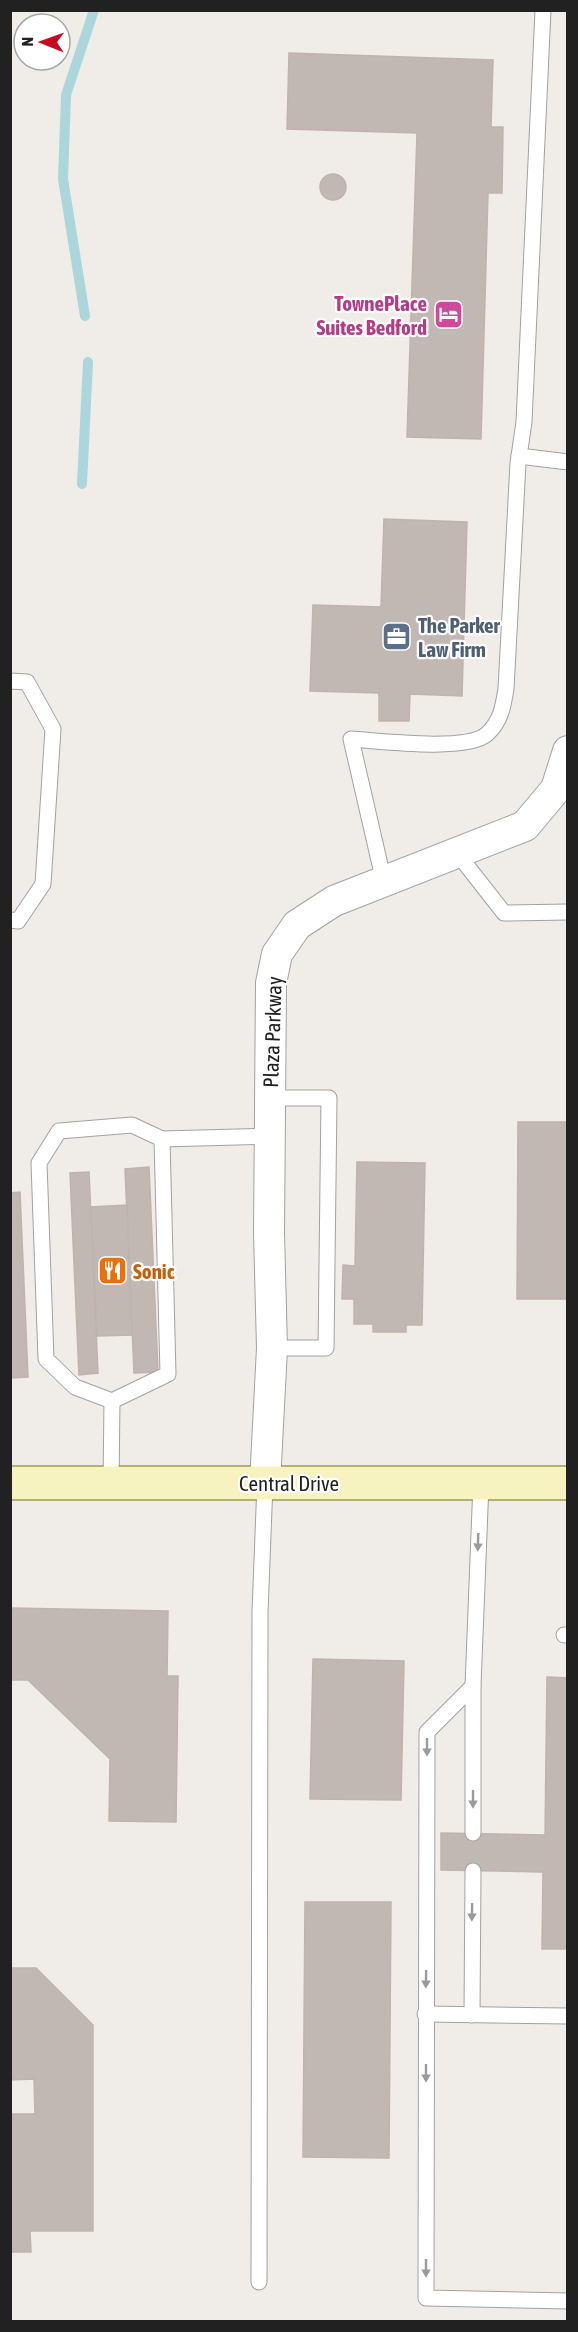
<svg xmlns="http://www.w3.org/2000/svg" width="578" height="2332" viewBox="0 0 578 2332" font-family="'Asap Condensed',sans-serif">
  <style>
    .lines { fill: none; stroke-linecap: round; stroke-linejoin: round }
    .stream { stroke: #abd6db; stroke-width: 10 }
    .building { fill: #c1b8b4; stroke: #c1b2ab; stroke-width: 1.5 }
    .service-casing { stroke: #a2a2a2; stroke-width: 17 }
    .minor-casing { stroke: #a2a2a2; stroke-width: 32 }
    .secondary-casing { stroke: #74730b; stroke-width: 35 }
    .service { stroke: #fff; stroke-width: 15 }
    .minor { stroke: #fff; stroke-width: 30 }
    .secondary { stroke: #f7f3c0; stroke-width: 33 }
    .oneway { fill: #9b9b9b }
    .labels { text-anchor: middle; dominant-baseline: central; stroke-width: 4.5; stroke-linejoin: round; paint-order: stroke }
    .hotel-label { font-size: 21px; font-weight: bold; fill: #b23c85; stroke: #fff; text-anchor: end }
    .service-label { font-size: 21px; font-weight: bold; fill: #4e5e75; stroke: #fff; text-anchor: start }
    .street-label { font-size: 21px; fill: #212121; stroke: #fff }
    .food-label { font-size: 21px; font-weight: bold; fill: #c56008; stroke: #fff; text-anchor: start }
  </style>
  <rect width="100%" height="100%" fill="#f0ece8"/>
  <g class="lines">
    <!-- stream -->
    <g class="stream">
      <polyline points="85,316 63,179 66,95 94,10"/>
      <polyline points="82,484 88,362"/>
    </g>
  </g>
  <!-- building -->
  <g class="building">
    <polygon points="289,53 493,60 491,127 503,127 502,193 488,193 481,439 407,437 417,133 287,129"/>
    <circle cx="333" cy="187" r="13"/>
    <polygon points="384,519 467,522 462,696 410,694 409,721 379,721 379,693 310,691 313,605 381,607"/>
    <polygon points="518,1122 568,1122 568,1299 517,1299"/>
    <polygon points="357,1162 425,1163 422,1325 406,1325 406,1332 373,1332 373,1324 354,1324 354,1299 342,1299 343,1265 355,1266"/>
    <polygon points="149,1167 158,1372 134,1373 125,1169"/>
    <polygon points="89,1172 98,1373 79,1375 70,1173"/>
    <polygon points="20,1192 28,1377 10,1378 10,1193"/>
    <polygon points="127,1205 132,1335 97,1336 91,1207"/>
    <polygon points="10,1608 168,1611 167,1676 178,1676 176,1822 109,1821 110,1759 28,1680 10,1680"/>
    <polygon points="313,1659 404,1661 401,1800 310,1799"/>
    <polygon points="547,1677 568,1678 568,1949 542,1949 543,1872 441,1870 441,1833 545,1835"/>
    <polygon points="305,1902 391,1902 389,2158 303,2157"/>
    <polygon points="10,1968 36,1968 93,2025 93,2231 30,2231 31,2252 10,2252 10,2114 35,2114 34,2079 10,2080"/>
  </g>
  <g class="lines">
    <defs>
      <g id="service">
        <polyline points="519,456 568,462"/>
        <polyline points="10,681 27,682 53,729 43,884 18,921 10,920"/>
        <polyline points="457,853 504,913 568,912"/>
        <path d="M384 882 351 739C380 741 467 752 487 734 501 721 503 707 506 689L518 463 524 422 543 10"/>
        <polyline points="270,1098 329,1098 326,1348 272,1348"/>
        <polygon points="132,1125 162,1139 168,1374 112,1401 75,1387 46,1359 39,1163 59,1131"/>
        <polyline points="162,1139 270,1136"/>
        <polyline points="111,1483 112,1401"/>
        <polyline points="564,1635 568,1635"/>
        <polyline points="473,1686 427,1732 426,2298 568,2301"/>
        <polyline points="473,1833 473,1686 481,1483"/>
        <polyline points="425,2014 568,2016"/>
        <polyline points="472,2015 473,1871"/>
        <polyline points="259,2282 260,1612 265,1483"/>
      </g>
      <polyline id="minor" points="265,1483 272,1348 269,1233 271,983 277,954 297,925 334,901 525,826 556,789 568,751"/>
      <polyline id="secondary" points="10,1483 568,1483"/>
    </defs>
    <!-- service casing -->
    <use href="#service" class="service-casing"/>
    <!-- minor casing -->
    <use href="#minor" class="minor-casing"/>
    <!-- secondary casing -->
    <use href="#secondary" class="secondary-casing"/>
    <!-- service -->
    <use href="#service" class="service"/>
    <!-- minor -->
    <use href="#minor" class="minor"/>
    <!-- secondary -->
    <use href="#secondary" class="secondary"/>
  </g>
  <!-- one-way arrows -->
  <defs><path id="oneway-solid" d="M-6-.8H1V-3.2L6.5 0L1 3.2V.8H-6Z" transform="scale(1.5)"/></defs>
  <g class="oneway">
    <use href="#oneway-solid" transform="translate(478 1542) rotate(92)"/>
    <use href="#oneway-solid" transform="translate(427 1747) rotate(90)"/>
    <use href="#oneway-solid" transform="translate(473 1799) rotate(90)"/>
    <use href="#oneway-solid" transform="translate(472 1912) rotate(91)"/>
    <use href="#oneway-solid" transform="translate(426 1979) rotate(91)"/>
    <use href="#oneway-solid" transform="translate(426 2073) rotate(90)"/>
    <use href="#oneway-solid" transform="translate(426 2268) rotate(90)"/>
  </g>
  <!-- icons -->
  <defs>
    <symbol id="hotel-square" viewBox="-11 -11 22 22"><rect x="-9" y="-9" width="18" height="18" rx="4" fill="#d1479c" stroke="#fff"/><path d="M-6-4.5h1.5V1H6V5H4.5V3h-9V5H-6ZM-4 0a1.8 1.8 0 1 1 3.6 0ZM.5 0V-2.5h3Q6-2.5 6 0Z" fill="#fff"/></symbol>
    <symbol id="office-square" viewBox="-11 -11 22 22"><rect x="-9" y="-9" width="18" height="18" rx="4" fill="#5c6f8a" stroke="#fff"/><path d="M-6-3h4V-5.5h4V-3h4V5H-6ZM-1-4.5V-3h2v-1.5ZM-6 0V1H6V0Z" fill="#fff"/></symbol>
    <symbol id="restaurant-square" viewBox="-11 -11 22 22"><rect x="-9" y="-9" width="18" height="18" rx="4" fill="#e8710a" stroke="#fff"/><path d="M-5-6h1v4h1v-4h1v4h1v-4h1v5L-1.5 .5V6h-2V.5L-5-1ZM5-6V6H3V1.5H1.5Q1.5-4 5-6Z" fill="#fff"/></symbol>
  </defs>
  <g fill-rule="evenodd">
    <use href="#hotel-square" x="432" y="298" width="33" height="33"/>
    <use href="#office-square" x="380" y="620" width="33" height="33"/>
    <use href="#restaurant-square" x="96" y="1254" width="33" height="33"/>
  </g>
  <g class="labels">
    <!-- hotel labels -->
    <g class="hotel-label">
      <text x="427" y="303">TownePlace<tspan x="427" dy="24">Suites Bedford</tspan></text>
    </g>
    <!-- service labels -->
    <g class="service-label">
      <text x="418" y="625">The Parker<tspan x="418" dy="24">Law Firm</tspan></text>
    </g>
    <!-- street labels -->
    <g class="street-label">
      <text transform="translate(272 1032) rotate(-88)">Plaza Parkway</text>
      <text x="289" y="1483">Central Drive</text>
    </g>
    <!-- food labels -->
    <g class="food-label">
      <text x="133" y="1271">Sonic</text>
    </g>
  </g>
  <!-- border -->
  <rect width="578" height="2332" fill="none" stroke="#212121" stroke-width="24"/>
  <!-- north arrow -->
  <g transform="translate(42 42) rotate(271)"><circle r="28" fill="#ffffff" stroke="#a6a6a6" stroke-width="1.5"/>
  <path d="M0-4.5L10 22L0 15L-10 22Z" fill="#c60b21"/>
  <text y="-9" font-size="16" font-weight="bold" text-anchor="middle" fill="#212121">N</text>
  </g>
</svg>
